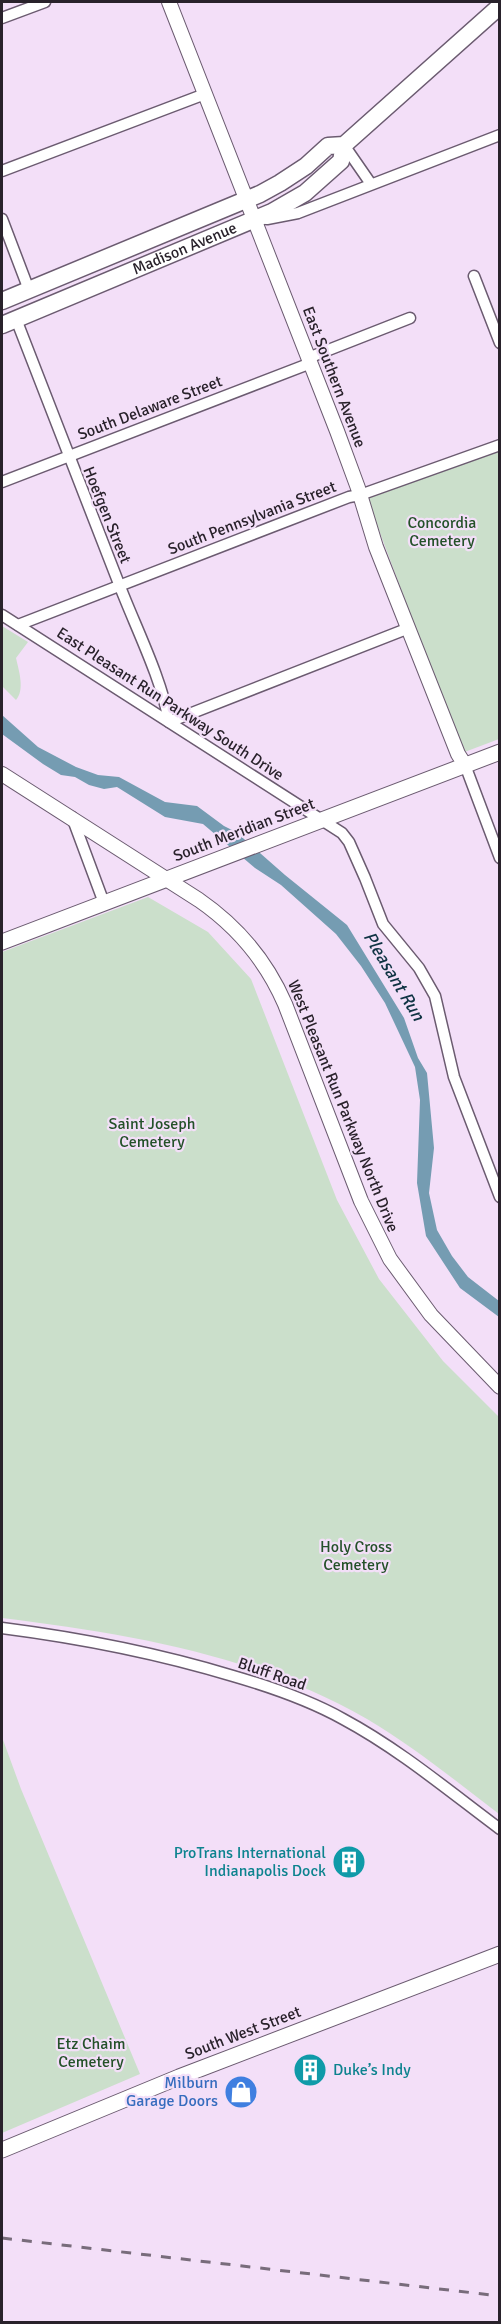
<svg xmlns="http://www.w3.org/2000/svg" width="501" height="2324" viewBox="0 0 501 2324" font-family="Signika,sans-serif">
  <style>
    .green { fill: #cbdfcb }
    .water { fill: #759cb2 }
    .lines { fill: none; stroke-linecap: round; stroke-linejoin: round }
    .minor-casing { stroke: #6b5b70; stroke-width: 13 }
    .tertiary-casing { stroke: #6b5b70; stroke-width: 16 }
    .secondary-casing { stroke: #6b5b70; stroke-width: 17 }
    .primary-casing { stroke: #6b5b70; stroke-width: 19 }
    .minor { stroke: #fff; stroke-width: 10 }
    .tertiary { stroke: #fff; stroke-width: 14 }
    .secondary { stroke: #fff; stroke-width: 15 }
    .primary { stroke: #fff; stroke-width: 16 }
    .rail { stroke: #786c7b; stroke-width: 3; stroke-dasharray: 10 10; stroke-linecap: butt }
    .labels { text-anchor: middle; dominant-baseline: central; stroke-width: 4.5; stroke-linejoin: round; paint-order: stroke }
    .street-label { font-size: 16px; fill: #29222b; stroke: #f3dff8 }
    .park-label { font-size: 16px; fill: #245129; stroke: #f3dff8 }
    .culture-label { font-size: 16px; fill: #0d838f; stroke: #f3dff8; text-anchor: end }
    .shop-label { font-size: 16px; fill: #366cbe; stroke: #f3dff8; text-anchor: end }
    .water-label { font-size: 18px; font-style: italic; fill: #0f3343; stroke: #f3dff8 }
  </style>
  <rect width="100%" height="100%" fill="#f3dff8"/>
  <!-- green -->
  <g class="green">
    <polygon points="499,449 499,739 462,753 367,498"/>
    <path d="M2 626 28 642 16 658C19 671 25 690 16 700L2 686Z"/>
    <path d="M148 897 208 932 251 979 337 1200 379 1279 443 1361 499 1417V1814C456 1781 414 1747 367 1719 253 1654 129 1634 2 1618V952Z"/>
    <polygon points="2,1737 21,1789 140,2074 2,2133"/>
  </g>
  <!-- water -->
  <polygon class="water" points="2,715 38,747 76,767 98,775 119,777 165,802 197,806 224,826 236,832 285,875 347,925 404,1018 418,1058 427,1073 434,1148 429,1193 437,1230 452,1256 468,1277 499,1301 499,1317 460,1288 426,1236 417,1183 420,1100 415,1067 385,1003 361,966 336,934 281,885 255,868 203,824 165,817 117,787 104,789 89,785 75,777 61,775 43,764 2,734"/>
  <g class="lines">
    <defs>
      <g id="minor">
        <polyline points="2,18 45,2"/>
        <polyline points="344,145 371,184"/>
        <polyline points="2,171 205,94"/>
        <polyline points="2,219 29,290"/>
        <polyline points="267,219 298,213 500,135"/>
        <polyline points="474,276 500,343"/>
        <path d="M16 319C50 407 85 496 119 584 135 626 162 679 169 722L409 628"/>
        <polyline points="308,358 410,318"/>
        <polyline points="2,482 311,363"/>
        <polyline points="2,615 342,833 349,842 365,878 383,924 419,968 435,996 454,1077 500,1197"/>
        <polyline points="18,625 349,497 360,495 500,445"/>
        <polyline points="465,765 500,858"/>
        <polyline points="72,817 104,903"/>
        <path d="M2 1628C80 1638 157 1653 233 1676 271 1687 309 1700 343 1719 399 1749 449 1791 500 1829"/>
      </g>
      <g id="tertiary">
        <polyline points="169,2 337,431 358,488 376,547 458,754 465,765"/>
        <path d="M2 774 199 900C238 927 266 960 285 1004L361 1201 390 1259 431 1315 500 1387"/>
      </g>
      <g id="secondary">
        <polyline points="2,942 500,752"/>
        <polyline points="2,2150 179,2077 500,1954"/>
      </g>
      <g id="primary">
        <polyline points="2,301 260,194 280,183 306,166 328,146 344,145 500,6"/>
        <path id="s1" d="M2 325 272 212 305 193 341 161 344 145"/>
      </g>
    </defs>
    <!-- minor casing -->
    <use href="#minor" class="minor-casing"/>
    <!-- tertiary casing -->
    <use href="#tertiary" class="tertiary-casing"/>
    <!-- secondary casing -->
    <use href="#secondary" class="secondary-casing"/>
    <!-- primary casing -->
    <use href="#primary" class="primary-casing"/>
    <!-- minor -->
    <use href="#minor" class="minor"/>
    <!-- tertiary -->
    <use href="#tertiary" class="tertiary"/>
    <!-- secondary -->
    <use href="#secondary" class="secondary"/>
    <!-- primary -->
    <use href="#primary" class="primary"/>
    <!-- rail -->
    <polyline class="rail" points="2,2238 500,2296"/>
  </g>
  <!-- icons -->
  <defs>
    <symbol id="building-disc" viewBox="-11 -11 22 22"><circle r="9.5" fill="#0f9aa8" stroke="#f3dff8"/><path d="M-4-6H4V6H1V3H-1V6H-4ZM-2.5-4.3h1.7v1.8h-1.7ZM.8-4.3h1.7v1.8H.8ZM-2.5-1h1.7V.8h-1.7ZM.8-1h1.7V.8H.8Z" fill="#fff"/></symbol>
    <symbol id="shop-disc" viewBox="-11 -11 22 22"><circle r="9.5" fill="#3f7fe0" stroke="#f3dff8"/><path d="M-5-2.5h2.3a2.7 3.5 0 0 1 5.4 0H5L5.5 6h-11ZM-1.5-2.5h3a1.5 2.3 0 0 0-3 0Z" fill="#fff"/></symbol>
  </defs>
  <g fill-rule="evenodd">
    <use href="#building-disc" x="330" y="1843" width="38" height="38"/>
    <use href="#building-disc" x="291" y="2051" width="38" height="38"/>
    <use href="#shop-disc" x="222" y="2073" width="38" height="38"/>
  </g>
  <g class="labels">
    <!-- street labels -->
    <g class="street-label">
      <text stroke="none"><textPath href="#s1" startOffset="198">Madison Avenue</textPath></text>
      <text transform="translate(334 377) rotate(69)">East Southern Avenue</text>
      <text transform="translate(150 408) rotate(-21)">South Delaware Street</text>
      <text transform="translate(107 515) rotate(68)">Hoefgen Street</text>
      <text transform="translate(252 518) rotate(-21)">South Pennsylvania Street</text>
      <text transform="translate(170 704) rotate(33)">East Pleasant Run Parkway South Drive</text>
      <text transform="translate(244 830) rotate(-21)">South Meridian Street</text>
      <text transform="translate(343 1106) rotate(68)">West Pleasant Run Parkway North Drive</text>
      <text transform="translate(272 1674) rotate(19)">Bluff Road</text>
      <text transform="translate(243 2033) rotate(-21)">South West Street</text>
    </g>
    <!-- park labels -->
    <g class="park-label">
      <text x="442" y="523">Concordia<tspan x="442" dy="18">Cemetery</tspan></text>
      <text x="152" y="1124">Saint Joseph<tspan x="152" dy="18">Cemetery</tspan></text>
      <text x="356" y="1547">Holy Cross<tspan x="356" dy="18">Cemetery</tspan></text>
      <text x="91" y="2044">Etz Chaim<tspan x="91" dy="18">Cemetery</tspan></text>
    </g>
    <!-- culture labels -->
    <g class="culture-label">
      <text x="326" y="1853">ProTrans International<tspan x="326" dy="18">Indianapolis Dock</tspan></text>
      <text x="333" y="2070" text-anchor="start">Duke’s Indy</text>
    </g>
    <!-- shop labels -->
    <g class="shop-label">
      <text x="218" y="2083">Milburn<tspan x="218" dy="18">Garage Doors</tspan></text>
    </g>
    <!-- water labels -->
    <g class="water-label">
      <text transform="translate(394 976) rotate(59)">Pleasant Run</text>
    </g>
  </g>
  <!-- border -->
  <rect width="501" height="2324" fill="none" stroke="#29222b" stroke-width="6"/>
</svg>
